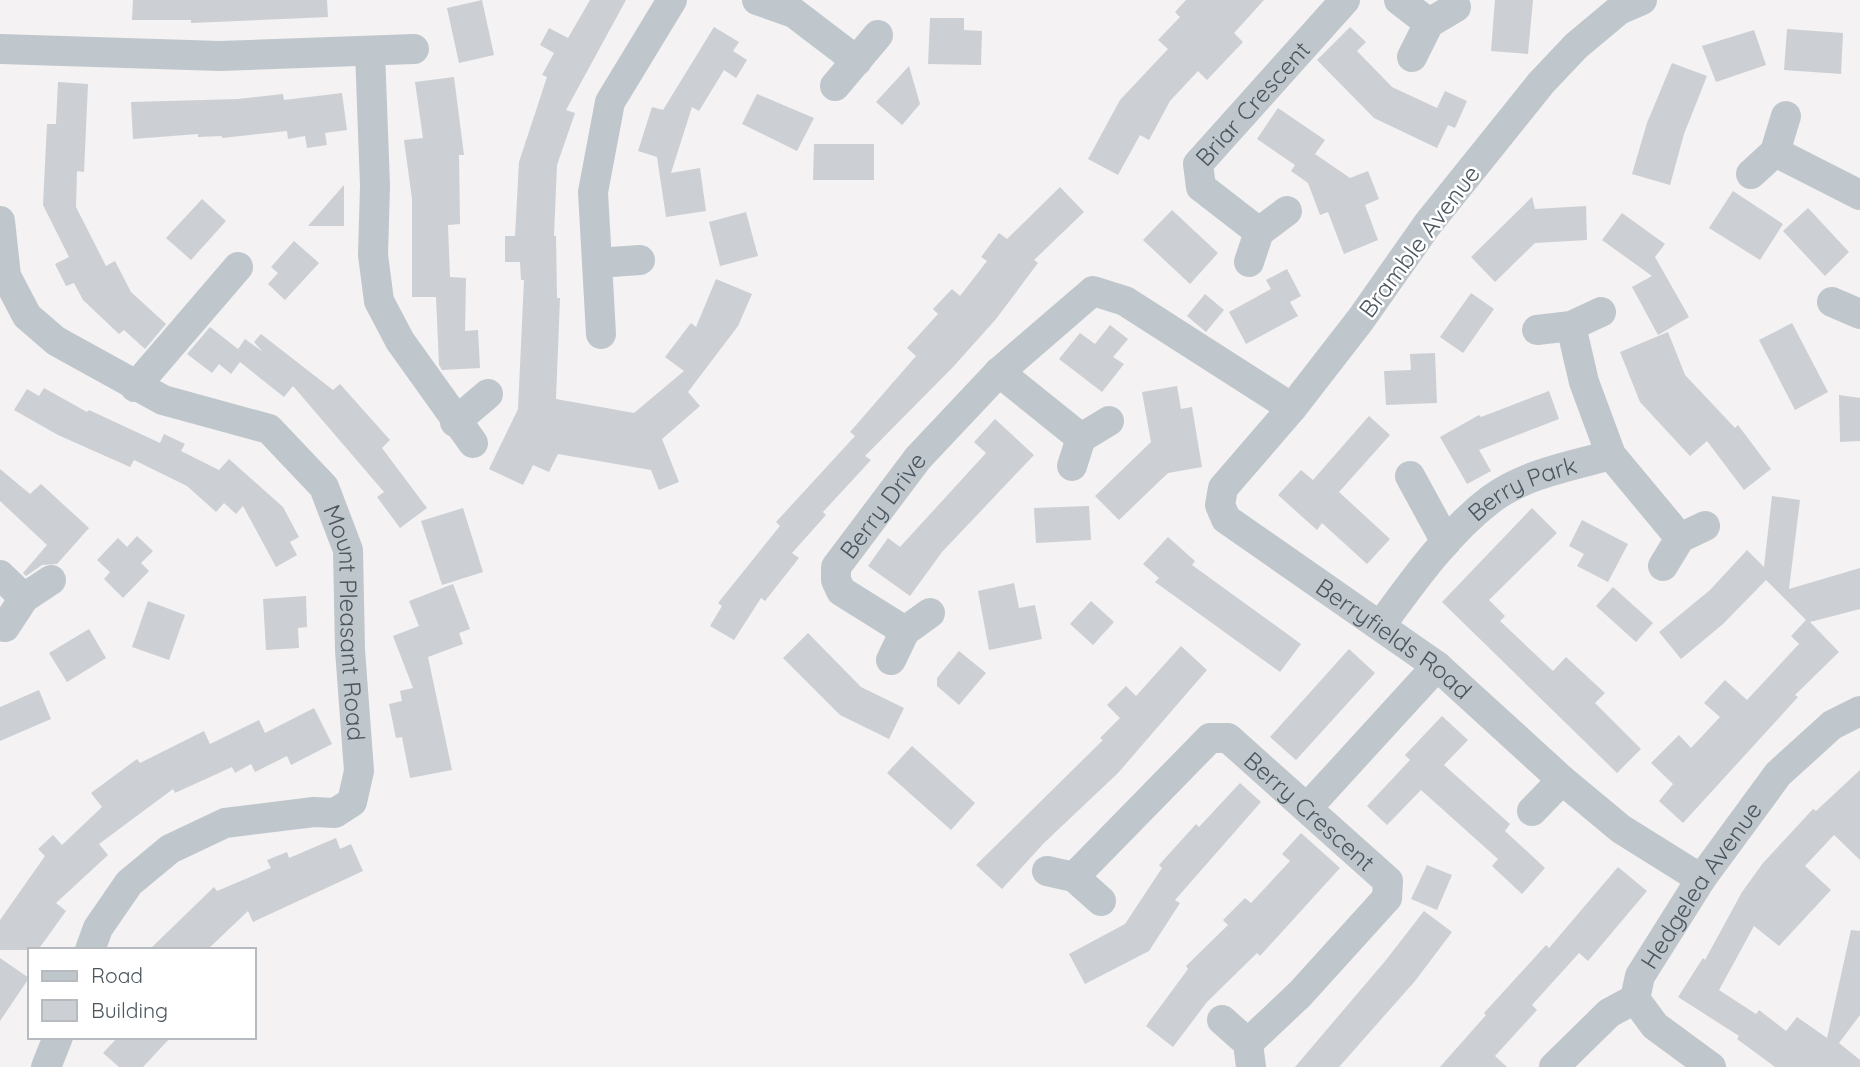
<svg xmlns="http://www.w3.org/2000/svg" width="1860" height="1067" viewBox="0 0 1860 1067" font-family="Quicksand,sans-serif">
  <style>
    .building { fill: #cccfd4 }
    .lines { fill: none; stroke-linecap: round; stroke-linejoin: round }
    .street { stroke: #bfc7cd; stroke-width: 30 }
    .labels { text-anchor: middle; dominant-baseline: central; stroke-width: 5; stroke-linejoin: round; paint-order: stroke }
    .street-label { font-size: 24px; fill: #4b565e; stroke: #fff }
  </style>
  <rect width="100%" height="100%" fill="#f4f2f2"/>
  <!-- building -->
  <g class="building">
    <polygon points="133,0 327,0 328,17 191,23 191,20 132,20"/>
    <polygon points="482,0 494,55 459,63 447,8"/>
    <polygon points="590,0 626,0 566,110 575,113 557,165 554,236 556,236 557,298 560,298 556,399 634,413 684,371 665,357 691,323 696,327 716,279 752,294 738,326 688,392 700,406 662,439 679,482 659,490 651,470 558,454 549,472 533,465 523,485 489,469 518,409 524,280 521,280 520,262 505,262 505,236 515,236 519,162 547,77 542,75 554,53 540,45 549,28 568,38"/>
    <polygon points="1186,0 1264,0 1234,33 1243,42 1207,80 1198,71 1170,101 1149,140 1140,135 1118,175 1088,159 1120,100 1168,49 1158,40 1180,17 1175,12"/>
    <polygon points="1495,0 1533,0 1528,54 1491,51"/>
    <polygon points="930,18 964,18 964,30 982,31 981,65 928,64"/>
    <polygon points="714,27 739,42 733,51 747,60 736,78 724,70 699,111 692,107 671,173 700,168 706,211 666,217 657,157 638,151 652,107 663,110"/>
    <polygon points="1350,27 1366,42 1357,51 1392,87 1437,108 1445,91 1467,101 1455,128 1448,125 1437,148 1374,118 1317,60"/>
    <polygon points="1787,29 1843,33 1841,74 1784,70"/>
    <polygon points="1754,30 1766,65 1716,82 1702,46"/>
    <polygon points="1672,63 1707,76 1684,134 1670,185 1632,174 1647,123"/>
    <polygon points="909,66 920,104 902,125 876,102"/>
    <polygon points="454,77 464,155 459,155 460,224 448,225 450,277 466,278 465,331 478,330 480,368 442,370 439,365 436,297 412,297 412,199 404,140 423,138 415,82"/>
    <polygon points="58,82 88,84 84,172 77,171 76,207 106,266 115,261 131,292 166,324 145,349 124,330 119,334 83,300 74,283 66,286 55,264 69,257 43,205 47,124 56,124"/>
    <polygon points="342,93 347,130 325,133 327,145 307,148 305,136 288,139 287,131 222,138 222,136 198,137 198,134 133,139 131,102 238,99 283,94 284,100"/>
    <polygon points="757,94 814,118 797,151 742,124"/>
    <polygon points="1278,108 1325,140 1315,154 1350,178 1368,171 1379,199 1365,205 1378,240 1344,254 1328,212 1320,215 1308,183 1291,171 1295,165 1257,139"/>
    <polygon points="814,144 874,144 874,180 813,180"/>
    <polygon points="344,185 344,226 308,226"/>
    <polygon points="1060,187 1084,212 1034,260 1038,263 996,319 953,367 865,456 871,460 823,512 826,515 792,553 799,558 765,601 761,598 734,640 710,626 722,606 718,603 780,526 776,522 855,436 850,432 916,356 907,348 938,314 933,309 952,289 960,296 987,261 981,257 999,233 1007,239"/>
    <polygon points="1733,191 1783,224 1760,260 1709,228"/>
    <polygon points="1532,197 1535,209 1586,206 1587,240 1535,243 1495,282 1471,257"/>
    <polygon points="202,199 226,221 191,260 166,238"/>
    <polygon points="1808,208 1849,252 1825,276 1783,231"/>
    <polygon points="1172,210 1218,253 1190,284 1143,240"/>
    <polygon points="746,212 758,256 720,266 709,222"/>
    <polygon points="1622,213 1665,244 1655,257 1689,317 1658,335 1632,287 1652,276 1602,240"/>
    <polygon points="294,241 319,263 285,300 268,284 278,273 271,267"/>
    <polygon points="1287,269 1301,296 1290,302 1298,316 1246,344 1229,312 1271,289 1266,280"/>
    <polygon points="1471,293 1494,309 1463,353 1440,337"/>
    <polygon points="1205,294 1224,310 1206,332 1187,316"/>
    <polygon points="1792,323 1828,392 1795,410 1759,340"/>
    <polygon points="1110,325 1128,339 1113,357 1124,364 1102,392 1059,359 1080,333 1095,344"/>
    <polygon points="210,327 238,349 245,339 263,352 254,342 261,334 333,390 340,384 390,440 382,448 427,508 400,528 377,497 384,492 293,386 284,397 240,362 231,374 219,364 212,373 187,354"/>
    <polygon points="1668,332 1685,375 1735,428 1738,425 1771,469 1744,490 1707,441 1690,456 1640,402 1620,352"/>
    <polygon points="1435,353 1437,403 1386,405 1384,371 1411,370 1410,354"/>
    <polygon points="1177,386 1181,409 1192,407 1202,467 1168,473 1119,520 1095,496 1151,442 1142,392"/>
    <polygon points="44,388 87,412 89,410 160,443 164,434 185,444 181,451 219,470 229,459 283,507 299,537 290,542 297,555 276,567 243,506 236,514 224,503 216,512 187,486 134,460 130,467 58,435 14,410 27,389 39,396"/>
    <polygon points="1549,391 1559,419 1479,450 1491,471 1467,484 1440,437 1479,415 1481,417"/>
    <polygon points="1839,395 1860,398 1860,441 1840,442"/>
    <polygon points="1369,416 1390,435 1339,492 1390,539 1367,564 1322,523 1317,530 1278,495 1301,470 1313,480"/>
    <polygon points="995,419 1034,455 942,552 910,596 868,566 888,538 900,547 986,453 974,442"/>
    <polygon points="0,469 30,494 41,484 89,528 57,564 42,565 26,576 23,573 47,545 0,501"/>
    <polygon points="1772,496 1800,500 1789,589 1860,568 1860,609 1810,622 1839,652 1795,695 1798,697 1683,823 1659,801 1673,784 1651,763 1679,735 1691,748 1720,717 1704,703 1725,680 1747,700 1799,644 1791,636 1806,620 1766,580 1723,624 1681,659 1659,632 1710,590 1747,550 1764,567"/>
    <polygon points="1089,506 1091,540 1036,543 1034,508"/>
    <polygon points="463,508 483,572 442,585 421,521"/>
    <polygon points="1532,508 1557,533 1489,600 1505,616 1500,621 1553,671 1566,657 1605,693 1595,703 1641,749 1617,773 1442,602"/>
    <polygon points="1582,520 1628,544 1608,582 1577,566 1584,554 1569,546"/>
    <polygon points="137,536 153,551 141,563 149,571 123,598 104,579 110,572 97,560 118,538 127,547"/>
    <polygon points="1168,537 1195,561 1192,565 1301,644 1280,672 1155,582 1159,578 1143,564"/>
    <polygon points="1014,583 1019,608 1035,605 1042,639 989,650 978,591"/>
    <polygon points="453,584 470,629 459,633 463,644 428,657 452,770 410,778 402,737 396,738 389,704 402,701 400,691 413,688 393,636 419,626 409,601"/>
    <polygon points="1613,587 1653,623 1636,642 1596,606"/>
    <polygon points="306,596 307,627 298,628 299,648 266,650 263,599"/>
    <polygon points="148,601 185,615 169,660 132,647"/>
    <polygon points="1091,601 1114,622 1093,645 1070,624"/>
    <polygon points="89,629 106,658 67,682 49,653"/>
    <polygon points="808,633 861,687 904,708 889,739 840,715 783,658"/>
    <polygon points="1181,646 1207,670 1118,773 1044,843 1002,889 976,865 1103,740 1100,738 1120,718 1107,705 1126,686 1136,696"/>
    <polygon points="1349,649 1375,673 1296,760 1270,737"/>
    <polygon points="959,651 986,673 959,705 937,686 937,678"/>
    <polygon points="39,690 51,719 0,741 0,707"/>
    <polygon points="314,708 332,744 291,765 287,756 255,772 251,764 235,773 232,767 175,793 173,789 99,844 108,855 56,903 66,911 38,950 0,950 0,920 45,856 38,849 53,835 62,845 102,807 91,793 137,759 140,763 204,731 210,744 259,720 265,733"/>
    <polygon points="1442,716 1468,740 1444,765 1510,824 1505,831 1545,868 1522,894 1492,866 1498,859 1421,790 1387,825 1367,806 1410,760 1405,755"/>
    <polygon points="912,746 975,803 951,830 887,773"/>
    <polygon points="1860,770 1860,860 1834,835 1805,866 1831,890 1779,946 1754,926 1719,990 1756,1014 1759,1010 1786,1031 1797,1017 1827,1038 1851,930 1860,931 1860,1015 1839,1043 1860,1060 1860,1067 1775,1067 1737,1039 1739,1036 1678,997 1703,958 1705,960 1742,892 1763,863 1813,809 1816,811"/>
    <polygon points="1240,783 1261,802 1175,900 1180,903 1149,951 1085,984 1069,954 1125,924 1162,868 1159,865 1196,824 1199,827"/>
    <polygon points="1301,833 1340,868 1260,956 1257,953 1207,1002 1173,1047 1146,1026 1188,969 1186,966 1228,925 1223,920 1245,898 1251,903 1290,861 1282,854"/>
    <polygon points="336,838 340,849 351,844 363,871 253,922 248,911 207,950 149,950 214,887 217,891 271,868 267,860 287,852 289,858"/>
    <polygon points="1427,865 1452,875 1437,910 1411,899"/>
    <polygon points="1618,867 1647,891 1588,961 1579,953 1532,1005 1537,1010 1495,1056 1507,1067 1440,1067 1486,1015 1484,1013 1546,945 1549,948"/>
    <polygon points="1424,911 1452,932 1415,981 1339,1067 1295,1067 1386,960"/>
    <polygon points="0,958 29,978 0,1021"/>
    <polygon points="118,1037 171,1037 143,1067 119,1067 103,1053"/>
  </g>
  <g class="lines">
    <!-- street -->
    <g class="street">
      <polyline points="757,0 794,13 857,61"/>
      <polyline points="1399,0 1429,23"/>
      <path id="s1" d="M1642 0 1619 10 1576 46 1541 83 1427 225 1361 319 1292 408 1223 488 1220 505 1226 519 1437 666 1562 780 1621 829 1701 879"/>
      <polyline points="0,49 220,56 414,49"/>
      <polyline points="370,51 375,186 373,255 379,301 400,341 473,443"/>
      <polyline points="1412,57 1429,23 1456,7"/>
      <polyline points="835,86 878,35"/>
      <polyline points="1775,152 1860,195"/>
      <polyline points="1751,174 1775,152 1786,116"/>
      <path id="s2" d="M0 221 6 276 27 316 56 341 163 400 269 429 324 487 348 550 350 650 359 771 352 802 335 813 314 812 225 823 170 849 129 883 98 928 90 950"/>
      <path id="s3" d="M1259 232 1201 187 1198 164 1345 0"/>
      <polyline points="1249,262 1259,232 1287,211"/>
      <polyline points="597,263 640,260"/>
      <polyline points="1832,302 1860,314"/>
      <polyline points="1571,326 1584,382 1611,455 1680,538"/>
      <polyline points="1537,330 1571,326 1601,312"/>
      <polyline points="601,334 593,192 610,102 672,0"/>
      <polyline points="999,372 1081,438"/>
      <polyline points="135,387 238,267"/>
      <polyline points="455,422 488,394"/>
      <polyline points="1072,466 1081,438 1109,421"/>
      <polyline points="1410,476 1446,542"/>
      <polyline points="1663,566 1680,538 1705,526"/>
      <polyline points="0,575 24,598"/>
      <path id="s4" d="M1381 625C1413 581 1447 533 1490 500 1524 474 1571 466 1611 455"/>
      <polyline points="5,627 24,598 51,580"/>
      <path id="s5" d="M905 631 841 591 836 580V567L918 458 999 372 1093 291 1125 301 1292 408"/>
      <polyline points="891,660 905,631 930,613"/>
      <polyline points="1308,807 1437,666"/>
      <polyline points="1532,811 1562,780"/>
      <polyline points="1047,871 1074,877 1101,901"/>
      <path id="s6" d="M1074 877 1210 738H1228L1388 881 1387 898 1300 994 1248 1043"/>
      <path id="s7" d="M1635 999 1640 976 1701 879 1778 774 1832 725 1860 711"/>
      <polyline points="1635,999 1655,1026 1711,1067"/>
      <polyline points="1222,1020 1248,1043 1251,1067"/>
      <polyline points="46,1067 58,1037"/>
      <polyline points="1554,1067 1609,1013 1635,999"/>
    </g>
  </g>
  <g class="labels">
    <!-- street labels -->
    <g class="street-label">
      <text stroke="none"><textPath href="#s3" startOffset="178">Briar Crescent</textPath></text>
      <text transform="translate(1419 241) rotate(-53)">Bramble Avenue</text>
      <text stroke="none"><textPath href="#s4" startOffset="201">Berry Park</textPath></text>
      <text stroke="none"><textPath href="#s5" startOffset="178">Berry Drive</textPath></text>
      <text stroke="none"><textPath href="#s2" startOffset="590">Mount Pleasant Road</textPath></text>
      <text stroke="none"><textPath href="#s1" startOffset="886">Berryfields Road</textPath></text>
      <text stroke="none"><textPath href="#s6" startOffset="322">Berry Crescent</textPath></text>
      <text stroke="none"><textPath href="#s7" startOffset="133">Hedgelea Avenue</textPath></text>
    </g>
  </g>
  <!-- legend -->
  <rect x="28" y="948" width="228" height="91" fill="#ffffff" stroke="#b7bbbf" stroke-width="2"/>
  <rect x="42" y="971" width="35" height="10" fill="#bfc7cd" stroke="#b7bbbf" stroke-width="2"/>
  <text x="91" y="983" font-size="21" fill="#4b565e">Road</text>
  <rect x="42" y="1000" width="35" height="21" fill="#cccfd4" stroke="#b7bbbf" stroke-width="2"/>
  <text x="91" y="1018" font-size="21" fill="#4b565e">Building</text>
</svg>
